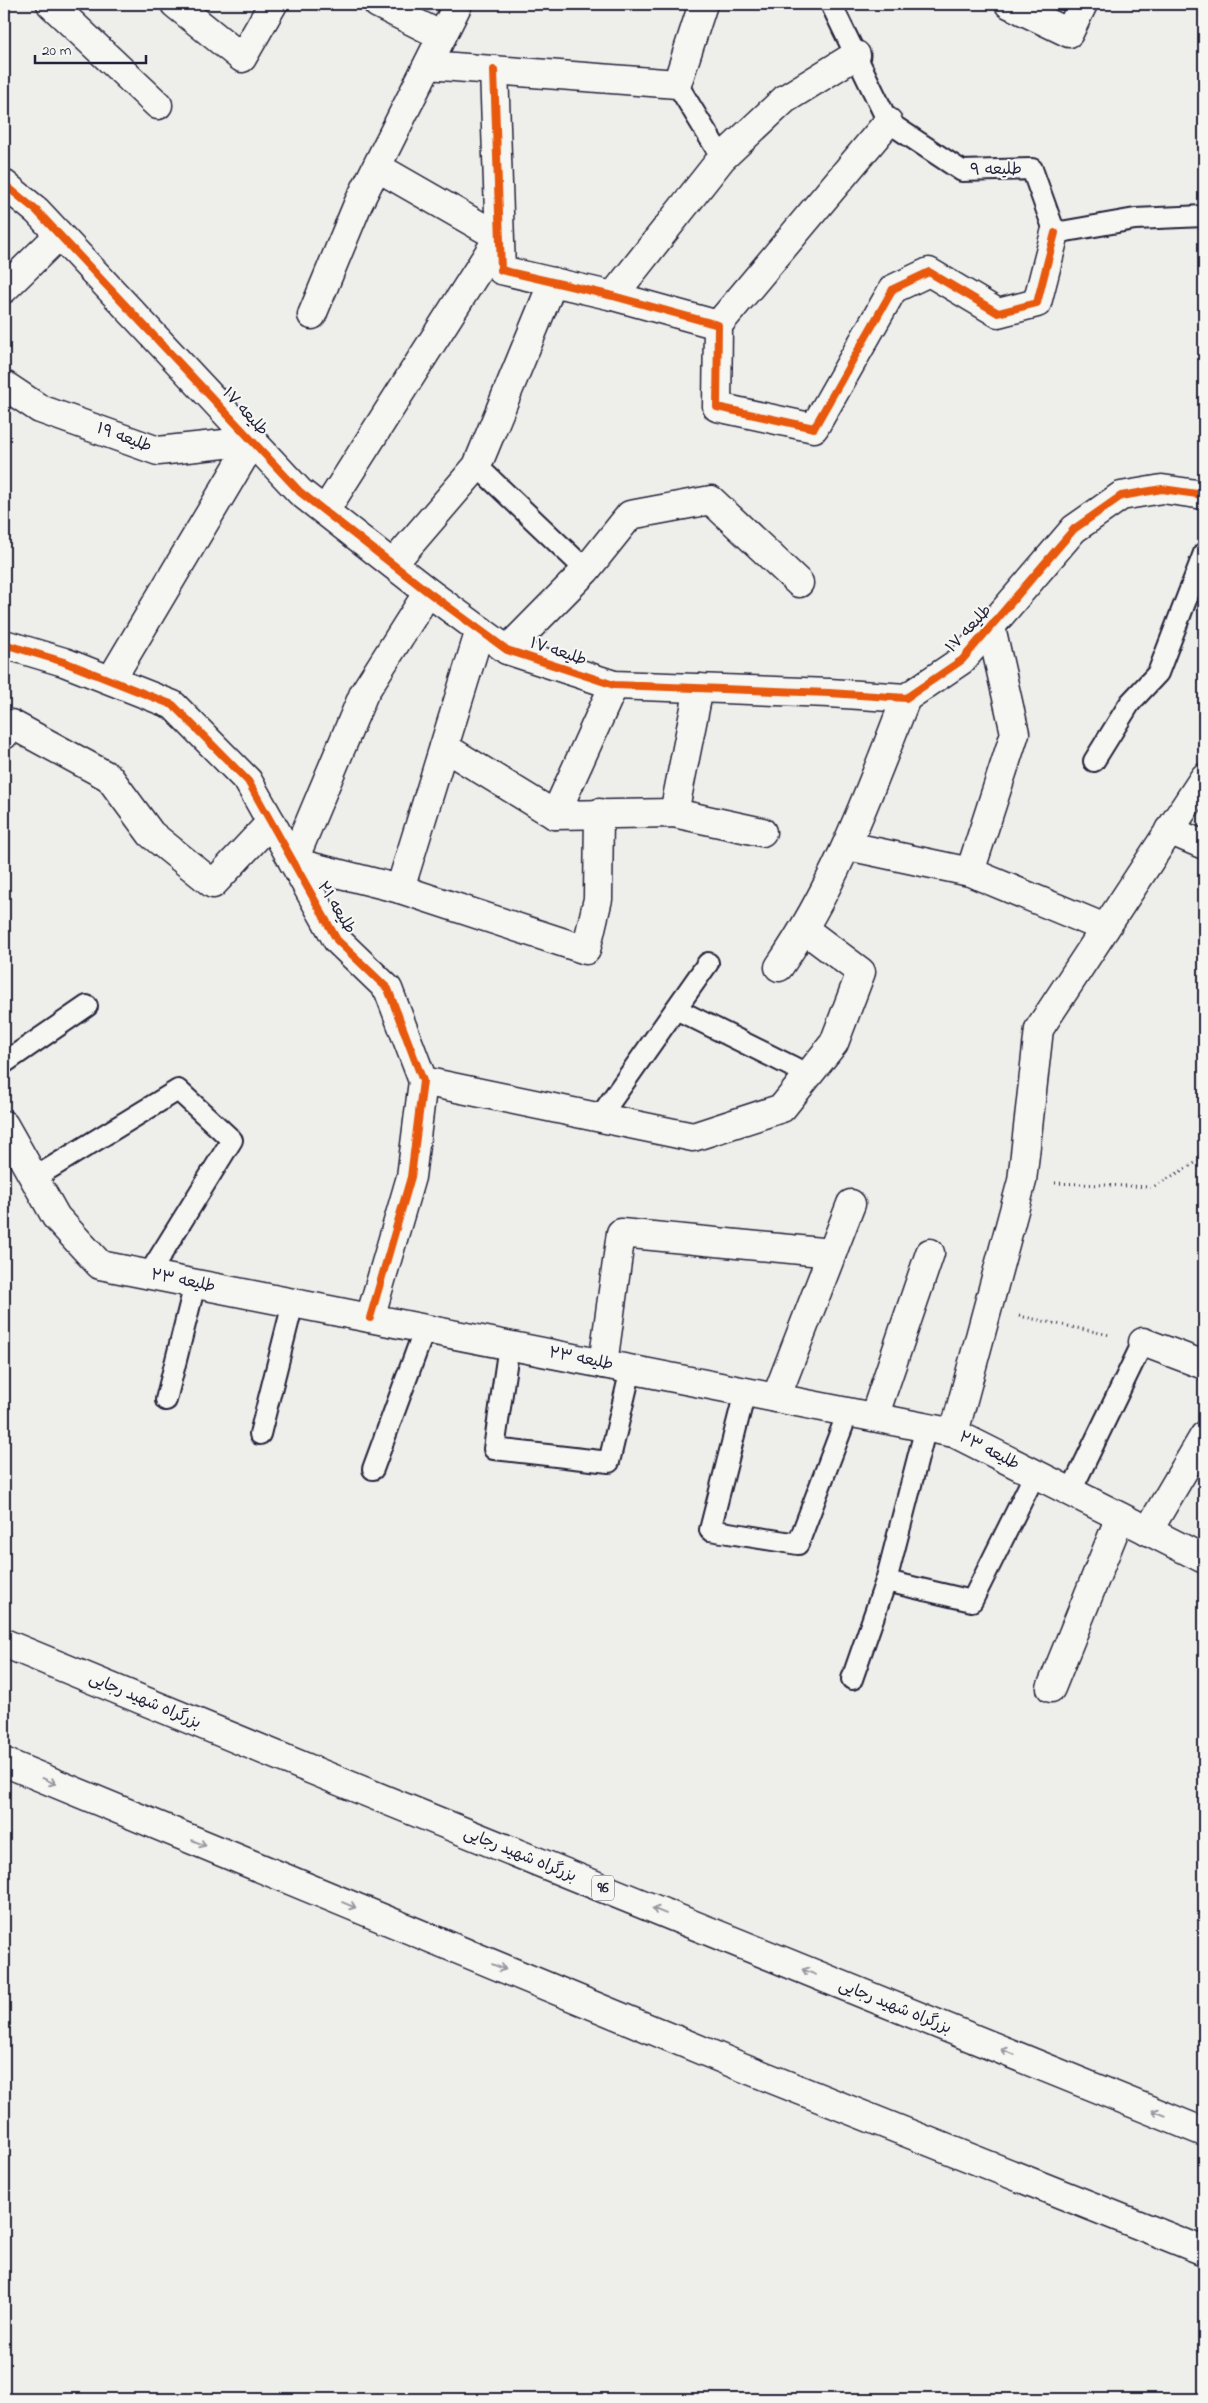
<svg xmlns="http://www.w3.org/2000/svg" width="1208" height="2403" viewBox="0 0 1208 2403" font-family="'Indie Flower','Playpen Sans Arabic',sans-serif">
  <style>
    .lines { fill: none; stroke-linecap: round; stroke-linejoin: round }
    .lane-casing { stroke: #22223b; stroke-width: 24 }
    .street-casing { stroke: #22223b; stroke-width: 31 }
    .secondary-casing { stroke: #22223b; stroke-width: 31 }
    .highway-casing { stroke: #22223b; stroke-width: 31 }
    .path { stroke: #22223b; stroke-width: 3; stroke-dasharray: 1 4; stroke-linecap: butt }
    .lane { stroke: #f6f6f2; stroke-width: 20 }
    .street { stroke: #f6f6f2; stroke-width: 28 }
    .secondary { stroke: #f6f6f2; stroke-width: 28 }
    .highway { stroke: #f6f6f2; stroke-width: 28 }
    .cycleway-casing { stroke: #f6f6f2; stroke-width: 11 }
    .cycleway { stroke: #e8590c; stroke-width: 8 }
    .oneway { stroke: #9797a0 }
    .labels { text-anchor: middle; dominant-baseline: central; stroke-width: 4.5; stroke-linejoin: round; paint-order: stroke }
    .shield { fill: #f6f6f2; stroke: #626272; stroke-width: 1 }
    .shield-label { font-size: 15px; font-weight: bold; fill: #22223b }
    .street-label { font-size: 16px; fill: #22223b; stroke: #f6f6f2 }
  </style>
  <rect width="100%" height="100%" fill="#eeeeeb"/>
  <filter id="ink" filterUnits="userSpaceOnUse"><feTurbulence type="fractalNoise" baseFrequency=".02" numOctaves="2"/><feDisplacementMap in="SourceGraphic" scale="10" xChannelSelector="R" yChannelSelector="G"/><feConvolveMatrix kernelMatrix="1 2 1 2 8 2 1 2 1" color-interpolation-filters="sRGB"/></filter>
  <g filter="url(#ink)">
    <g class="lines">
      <defs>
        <g id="lane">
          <polyline points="831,4 888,122 962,171 1032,169 1055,233 1135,219 1204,216"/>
          <polyline points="677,84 722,158"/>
          <polyline points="477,466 586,570"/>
          <polyline points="1094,761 1130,703 1158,673 1204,553"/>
          <polyline points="676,1009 809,1075"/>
          <polyline points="4,1063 87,1006"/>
          <polyline points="599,1118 708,963"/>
          <polyline points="34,1178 178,1090 232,1140 149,1274"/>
          <polyline points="509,1345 494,1449 609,1462 631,1369"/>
          <polyline points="745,1392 710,1530 798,1544 848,1412"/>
          <polyline points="166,1400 195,1284"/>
          <polyline points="926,1427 886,1581 972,1601 1035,1474"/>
          <polyline points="260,1434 293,1303"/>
          <polyline points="373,1469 425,1328"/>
          <polyline points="1071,1491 1143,1342"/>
          <polyline points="852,1679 886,1581"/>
        </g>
        <g id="street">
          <polyline points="51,4 158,105"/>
          <polyline points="175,4 242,58 273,4"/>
          <polyline points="378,4 442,36"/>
          <polyline points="1009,4 1069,33 1083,4"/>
          <polyline points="428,65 677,84 703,4"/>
          <polyline points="494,70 501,270 613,296 718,325 717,407 814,428 893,289 929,272 998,313 1037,303 1055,233"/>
          <polyline points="4,184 37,211 300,492 428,592 507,650 614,685 829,693 906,698 962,660 1074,529 1121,496 1162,489 1204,495"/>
          <polyline points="4,289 59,235"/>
          <polyline points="613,296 722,158 785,99 856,55"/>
          <polyline points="312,315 358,204 458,4"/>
          <polyline points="718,325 888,122"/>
          <polyline points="4,385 40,409 158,451 253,441"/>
          <polyline points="325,511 499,237 377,167"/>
          <polyline points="393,564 477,466 553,282"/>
          <polyline points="428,592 364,693 293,862 400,889 586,950 598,899 599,813"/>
          <polyline points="4,644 64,662 173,705 248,781 337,940 388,989 423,1081 411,1177 370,1318"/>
          <polyline points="507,650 586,570 630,515 711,500 799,583"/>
          <polyline points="111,680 253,441"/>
          <polyline points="4,735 11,724 109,777 151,834 213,884 271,822"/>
          <polyline points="444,747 555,815 674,813 762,832"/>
          <polyline points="674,813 699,688"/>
          <polyline points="555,815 614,685"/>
          <polyline points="1169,830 1204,845"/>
          <polyline points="848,846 970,872 1105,928"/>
          <polyline points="970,872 1015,733 991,627"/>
          <polyline points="400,889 480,630"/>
          <path d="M779 967C837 883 869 792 906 698"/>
          <polyline points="423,1081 693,1137 782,1108 834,1043 861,972 805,930"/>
          <polyline points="1143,1342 1204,1365"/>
          <polyline points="603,1364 621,1233 832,1253"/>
          <polyline points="776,1398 851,1204"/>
          <polyline points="874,1417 930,1253"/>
          <polyline points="954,1433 1022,1181 1039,1029 1204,778"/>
          <polyline points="1148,1531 1204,1436"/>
          <polyline points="1051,1688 1120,1517"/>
        </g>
        <polyline id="secondary" points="4,1125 56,1217 100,1265 954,1433 1204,1559"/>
        <g id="highway">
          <polyline points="4,1643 334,1779 1204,2132"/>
          <polyline points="4,1762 742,2067 1204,2251"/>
        </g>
      </defs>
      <!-- lane casing -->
      <use href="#lane" class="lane-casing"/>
      <!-- street casing -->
      <use href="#street" class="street-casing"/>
      <!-- secondary casing -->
      <use href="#secondary" class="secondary-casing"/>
      <!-- highway casing -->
      <use href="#highway" class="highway-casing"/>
      <!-- path -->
      <g class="path">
        <polyline points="1055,1183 1153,1187 1204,1158"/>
        <polyline points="1019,1316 1110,1335"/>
      </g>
      <!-- lane -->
      <use href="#lane" class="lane"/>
      <!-- street -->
      <use href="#street" class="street"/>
      <!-- secondary -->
      <use href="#secondary" class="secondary"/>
      <!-- highway -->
      <use href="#highway" class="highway"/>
      <defs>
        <g id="cycleway">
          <polyline points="494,70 501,270 613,296 718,325 717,407 814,428 893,289 929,272 998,313 1037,303 1055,233"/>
          <polyline points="4,184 37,211 300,492 428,592 507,650 614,685 829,693 906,698 962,660 1074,529 1121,496 1162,489 1204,495"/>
          <polyline points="4,644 64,662 173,705 248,781 337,940 388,989 423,1081 411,1177 370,1318"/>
        </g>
      </defs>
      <!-- cycleway casing -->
      <use href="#cycleway" class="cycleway-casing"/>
      <!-- cycleway -->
      <use href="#cycleway" class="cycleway"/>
    </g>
    <!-- one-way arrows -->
    <defs><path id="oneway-shaft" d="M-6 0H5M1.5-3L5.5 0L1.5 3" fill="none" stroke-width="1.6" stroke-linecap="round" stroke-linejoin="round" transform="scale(1.25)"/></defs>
    <g class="oneway">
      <use href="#oneway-shaft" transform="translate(49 1781) rotate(24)"/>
      <use href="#oneway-shaft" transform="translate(199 1843) rotate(22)"/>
      <use href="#oneway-shaft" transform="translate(349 1905) rotate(22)"/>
      <use href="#oneway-shaft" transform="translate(659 1911) rotate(-158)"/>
      <use href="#oneway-shaft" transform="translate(499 1967) rotate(22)"/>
      <use href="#oneway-shaft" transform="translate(809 1972) rotate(-158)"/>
      <use href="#oneway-shaft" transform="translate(1008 2052) rotate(-158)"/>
      <use href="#oneway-shaft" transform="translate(1159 2113) rotate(-158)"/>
    </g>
  </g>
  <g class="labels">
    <!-- shield labels -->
    <rect class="shield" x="592" y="1875.5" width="22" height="25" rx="4"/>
    <g class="shield-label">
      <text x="603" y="1888">96</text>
    </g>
    <!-- street labels -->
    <g class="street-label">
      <text transform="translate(996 170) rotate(-1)">طلیعه ۹</text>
      <text transform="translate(245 412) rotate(47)">طلیعه ۱۷</text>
      <text transform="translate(124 438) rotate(20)">طلیعه ۱۹</text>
      <text transform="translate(969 629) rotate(-47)">طلیعه ۱۷</text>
      <text transform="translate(558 652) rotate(18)">طلیعه ۱۷</text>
      <text transform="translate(336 908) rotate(58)">طلیعه ۲۱</text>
      <text transform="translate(183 1281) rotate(11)">طلیعه ۲۳</text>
      <text transform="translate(581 1359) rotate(11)">طلیعه ۲۳</text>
      <text transform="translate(989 1451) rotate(27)">طلیعه ۲۳</text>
      <text transform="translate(145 1701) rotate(23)">بزرگراه شهید رجایی</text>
      <text transform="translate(520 1855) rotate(22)">بزرگراه شهید رجایی</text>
      <text transform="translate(895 2007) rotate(22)">بزرگراه شهید رجایی</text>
    </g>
  </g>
  <!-- margin -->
  <rect width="1208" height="2403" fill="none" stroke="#f6f6f2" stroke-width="20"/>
  <rect x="10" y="10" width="1188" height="2383" fill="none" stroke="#22223b" stroke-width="2" filter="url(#ink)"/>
  <!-- scale -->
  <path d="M35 55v8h111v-8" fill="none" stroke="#22223b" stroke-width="2.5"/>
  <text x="42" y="55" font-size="15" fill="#22223b" stroke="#f6f6f2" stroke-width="4" paint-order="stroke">20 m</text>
</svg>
